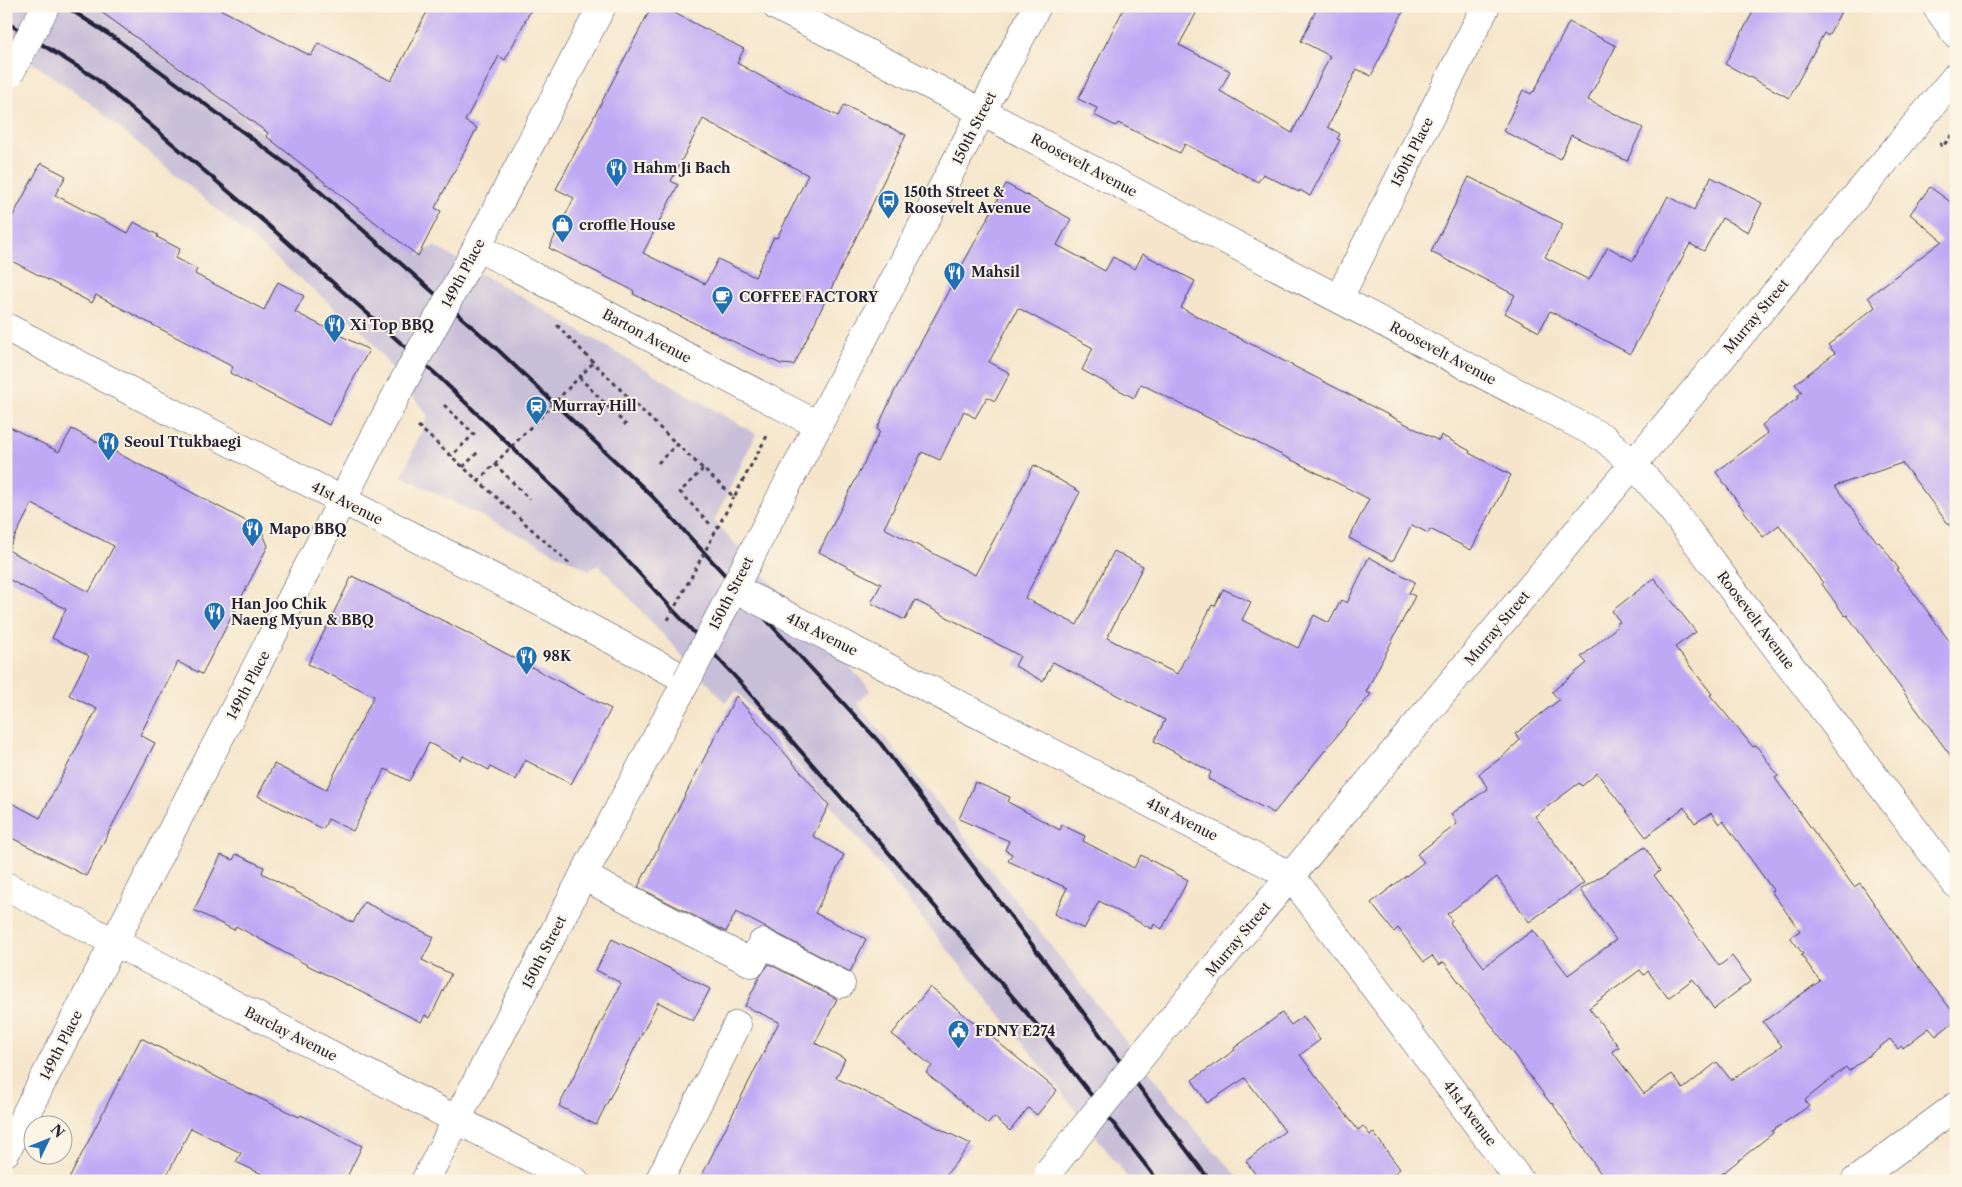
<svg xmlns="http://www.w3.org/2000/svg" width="1962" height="1187" viewBox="0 0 1962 1187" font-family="'Libre Caslon Text',serif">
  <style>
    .industrial { fill: #c8bfd8 }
    .building { fill: #bfa9f5; fill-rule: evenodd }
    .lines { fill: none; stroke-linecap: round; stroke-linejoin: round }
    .minor-casing { stroke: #423f51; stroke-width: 29 }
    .major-casing { stroke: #423f51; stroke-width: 29 }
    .path { stroke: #423f51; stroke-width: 3; stroke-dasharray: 4 4; stroke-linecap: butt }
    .minor { stroke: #fff; stroke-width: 28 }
    .major { stroke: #fff; stroke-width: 28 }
    .rail { stroke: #22223b; stroke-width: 4 }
    .minor-bridge-casing { stroke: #423f51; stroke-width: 29; stroke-linecap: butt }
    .path-bridge { stroke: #423f51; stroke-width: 3; stroke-dasharray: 4 4; stroke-linecap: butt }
    .minor-bridge { stroke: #fff; stroke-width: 28 }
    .labels { text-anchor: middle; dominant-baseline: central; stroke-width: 4; stroke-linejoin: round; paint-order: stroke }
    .street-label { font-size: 14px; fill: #22223b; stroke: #fcf5e5 }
    .poi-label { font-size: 14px; font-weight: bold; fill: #22223b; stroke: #fcf5e5; text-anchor: start }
  </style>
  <rect width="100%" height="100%" fill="#fcf5e5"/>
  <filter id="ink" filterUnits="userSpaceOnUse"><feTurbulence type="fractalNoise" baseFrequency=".02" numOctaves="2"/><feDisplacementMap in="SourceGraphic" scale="10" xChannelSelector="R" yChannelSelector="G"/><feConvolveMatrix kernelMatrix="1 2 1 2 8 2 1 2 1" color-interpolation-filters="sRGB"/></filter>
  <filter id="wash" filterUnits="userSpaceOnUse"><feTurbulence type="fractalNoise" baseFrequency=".0096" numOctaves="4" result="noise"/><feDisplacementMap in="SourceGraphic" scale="20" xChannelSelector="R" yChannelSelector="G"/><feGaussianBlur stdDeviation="1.12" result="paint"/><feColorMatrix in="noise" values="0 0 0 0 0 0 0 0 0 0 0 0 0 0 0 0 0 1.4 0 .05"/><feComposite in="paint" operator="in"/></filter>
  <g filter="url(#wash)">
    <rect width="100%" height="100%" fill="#f5e6cb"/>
    <!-- industrial -->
    <polygon class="industrial" points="6,6 92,6 220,98 266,136 418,256 434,246 756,434 714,521 871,690 857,703 990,868 1196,1131 1242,1181 1130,1181 1050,1077 857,837 737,691 725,702 599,565 589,570 402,476 428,416 365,333 85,99 6,45"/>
    <g id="blocks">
      <!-- building -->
      <g class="building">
        <polygon points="93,6 214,6 311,56 318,43 391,81 430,6 533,6 505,60 499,56 465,121 477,128 435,208 441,211 418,256 266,136 268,133"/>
        <path d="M652 6H661L744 49 737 63 806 101 838 116 844 105 906 135 794 365 781 364 633 294 634 291 549 248 574 198 556 189ZM703 119 808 175 777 238 774 237 755 277 718 259 705 284 643 253 678 185 671 181Z"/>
        <polygon points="1125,6 1200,6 1179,45 1230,71 1220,91 1292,133 1330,56 1301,41 1318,6 1406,6 1371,76 1357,69 1328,127 1340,134 1337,139 1340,140 1310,196 1300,190 1299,192 1263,174 1258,182 1185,144 1180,153 1118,123 1116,126 1094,115 1097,108 1078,99"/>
        <polygon points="1756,6 1844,6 1828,36 1824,33 1789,98 1725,64"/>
        <polygon points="1569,22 1616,46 1588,100 1643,128 1627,161 1571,135 1560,159 1503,131 1523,90 1531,94 1533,91 1534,92"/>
        <polygon points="41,163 66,176 55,195 128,233 134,222 158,235 157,237 180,249 175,258 197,269 195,274 264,310 278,282 304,296 295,312 369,350 329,425 230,373 233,367 96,295 92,303 6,258 6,229"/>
        <polygon points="1469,177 1563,224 1545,257 1589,280 1608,247 1633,261 1668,196 1694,210 1711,177 1762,203 1748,232 1722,218 1704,251 1690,244 1630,354 1550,311 1539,332 1505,313 1515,295 1431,252"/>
        <polygon points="1006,184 1071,219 1057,245 1105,271 1113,257 1135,269 1143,254 1195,281 1181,308 1439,441 1441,435 1470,451 1469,453 1511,475 1471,550 1430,529 1428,533 1412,525 1393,561 1349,538 1369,499 1141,384 1134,398 1082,370 1093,348 1018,308 989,362 1010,373 995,401 987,397 975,418 964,411 940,460 922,452 884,528 975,575 1034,465 1080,492 1025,598 1077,625 1114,551 1143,566 1107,638 1177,674 1212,605 1215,606 1223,589 1251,602 1242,620 1298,648 1314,615 1329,623 1341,600 1347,603 1369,557 1415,582 1409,593 1415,596 1366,692 1371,694 1274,813 1208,779 1211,772 1154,741 1165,720 1053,662 1043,681 1015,666 1020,656 915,600 905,620 871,603 881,584 819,552 880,431 877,429 894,392"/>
        <polygon points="1930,187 1956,206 1956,534 1902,463 1835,486 1878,543 1879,542 1899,569 1897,570 1956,650 1956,763 1847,615 1845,616 1822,584 1823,583 1779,525 1763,537 1716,472 1768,433 1762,425 1798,398 1797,396 1802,392 1795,384 1835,353 1828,345 1875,307 1868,297 1942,241 1910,214"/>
        <path d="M6 425 59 452 72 429 261 529 268 546 202 674 178 662 140 735 155 743 86 876 6 835V800L40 818 97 709 69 695 89 656 52 638 66 609 6 578ZM32 504 114 546 89 592 8 550Z"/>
        <polygon points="352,576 452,625 611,709 571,784 525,760 516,780 490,767 489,770 463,756 461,760 429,743 409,781 385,769 353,831 328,819 323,829 258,796 274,764 326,790 374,696 308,664"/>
        <path d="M1654 578 1696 632 1675 647 1712 694 1710 695 1753 747 1756 745 1778 776 1775 778 1854 887 1860 883 1912 959 1956 1016V1020L1936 1036 1929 1028 1903 1048 1901 1046 1898 1049 1890 1039 1849 1071 1846 1067 1805 1100 1809 1106 1772 1131 1773 1133 1713 1181H1606L1552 1103 1551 1104 1444 962 1439 965 1432 956 1424 962 1398 928 1394 932 1371 903 1424 862 1417 854 1457 824 1451 814 1488 789 1479 774 1502 757 1520 740 1515 734 1559 700 1552 692 1587 663 1581 657 1618 626 1616 624 1620 622 1612 611ZM1597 773 1646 837 1684 807 1695 823 1711 813 1719 824 1723 821 1773 890 1771 891 1800 931 1790 937 1803 954 1801 955 1820 981 1763 1022 1782 1046 1731 1080 1717 1062 1683 1089 1672 1074 1644 1094 1612 1051 1619 1047 1589 1008 1640 970 1644 975 1648 971 1668 998 1693 979 1714 1009 1751 981 1732 956 1719 966 1654 875 1660 871 1645 847 1580 890 1616 940 1568 975 1533 930 1484 967 1450 923 1452 921 1447 914 1497 877 1529 922 1584 883 1535 816 1579 783 1582 786Z"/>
        <polygon points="736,696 829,805 813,836 844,855 815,913 866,939 850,972 736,912 726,932 638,887"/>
        <polygon points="975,782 1010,797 1008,802 1060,830 1062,825 1085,836 1083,841 1134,868 1141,855 1188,880 1162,929 1154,924 1152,929 1099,901 1084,929 1054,914 1067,888 1008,861 1012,854 1005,850 1009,841 959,819"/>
        <polygon points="236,854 264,867 262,873 353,923 364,902 434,937 422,960 451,974 430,1018 425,1015 421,1022 309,966 236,926 234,930 194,910 221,855 233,860"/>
        <polygon points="612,939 710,989 693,1021 658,1002 596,1125 559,1106 621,983 596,970"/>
        <polygon points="769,964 837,999 815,1043 845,1059 836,1078 971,1144 941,1181 699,1181 779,1022 745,1006 760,976"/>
        <polygon points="930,987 1057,1090 1037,1115 1028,1108 1010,1131 994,1117 988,1124 926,1073 932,1066 892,1034"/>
        <polygon points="1282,1013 1291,1025 1303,1016 1320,1040 1300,1055 1358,1130 1363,1126 1370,1135 1373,1132 1400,1169 1384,1181 1260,1181 1246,1161 1285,1131 1245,1078 1207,1103 1192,1080 1235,1050 1234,1048"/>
        <polygon points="141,1038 236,1087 299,1117 301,1115 362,1146 345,1181 277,1181 236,1162 241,1153 191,1128 164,1181 68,1181"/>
      </g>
    </g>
  </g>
  <g filter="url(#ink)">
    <use href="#blocks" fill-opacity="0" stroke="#423f51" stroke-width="1"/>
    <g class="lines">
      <defs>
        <g id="minor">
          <polyline points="776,6 982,112 1604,438 1633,464 1663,498 1956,884"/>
          <polyline points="477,247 818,425"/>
          <polyline points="469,262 602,6"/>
          <polyline points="1339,298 1486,6"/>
          <polyline points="6,327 556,610 687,680 583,876 425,1181"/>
          <polyline points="786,487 1037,6"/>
          <polyline points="840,643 1291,876 1520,1181"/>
          <polyline points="583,876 752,963 762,943 841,984"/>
          <polyline points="6,886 575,1181"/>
          <polyline points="1165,1027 1956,76"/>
          <polyline points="6,1152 400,388"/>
          <polyline points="659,1181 737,1025"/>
          <polyline points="1855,1181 1956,1106"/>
        </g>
        <polyline id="major" points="1936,6 1956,34"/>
      </defs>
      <!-- minor casing -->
      <use href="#minor" class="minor-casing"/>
      <!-- major casing -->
      <use href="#major" class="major-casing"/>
      <!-- path -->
      <g class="path">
        <polyline points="1940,143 1942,147 1953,134"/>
        <path d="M557 325C614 384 673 442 734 497L768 434"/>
        <polyline points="579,377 626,425"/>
        <polyline points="444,405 474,434 451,456"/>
        <polyline points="418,426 572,566"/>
        <polyline points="658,463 677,444"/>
        <polyline points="495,464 529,499"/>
        <polyline points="463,467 480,450"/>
        <polyline points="703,469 680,492 710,524"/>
      </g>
      <!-- minor -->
      <use href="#minor" class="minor"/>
      <!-- major -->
      <use href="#major" class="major"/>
      <!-- rail -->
      <g class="rail">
        <polyline points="65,6 119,41 300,174 496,348 651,495 881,744 1210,1181"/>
        <polyline points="6,22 94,77 268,225 439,377 610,542 738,680 827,781 1036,1024 1158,1181"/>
      </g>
      <defs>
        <g id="minor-bridge">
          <polyline points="10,73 46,6"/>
          <polyline points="400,388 465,269"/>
          <polyline points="734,588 840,643"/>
          <polyline points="687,680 786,487"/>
          <polyline points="1049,1171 1165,1027"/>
        </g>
      </defs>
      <!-- minor-bridge casing -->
      <use href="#minor-bridge" class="minor-bridge-casing"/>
      <!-- path-bridge -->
      <g class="path-bridge">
        <polyline points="478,481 593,363"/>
        <polyline points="668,620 734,497"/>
      </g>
      <!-- minor-bridge -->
      <use href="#minor-bridge" class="minor-bridge"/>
    </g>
  </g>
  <!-- icons -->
  <defs>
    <symbol id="restaurant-pin" viewBox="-11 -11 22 30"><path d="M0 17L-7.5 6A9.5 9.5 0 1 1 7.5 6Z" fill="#1f6fb2" stroke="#fcf5e5"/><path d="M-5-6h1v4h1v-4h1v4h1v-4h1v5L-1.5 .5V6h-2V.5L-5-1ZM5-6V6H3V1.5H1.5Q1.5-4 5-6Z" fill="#fff"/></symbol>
    <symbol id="bus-pin" viewBox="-11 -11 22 30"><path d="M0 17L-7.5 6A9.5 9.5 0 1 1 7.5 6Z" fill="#1f6fb2" stroke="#fcf5e5"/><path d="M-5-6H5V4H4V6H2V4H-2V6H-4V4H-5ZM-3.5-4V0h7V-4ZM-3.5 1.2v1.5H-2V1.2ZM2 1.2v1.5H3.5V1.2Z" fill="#fff"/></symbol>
    <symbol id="shop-pin" viewBox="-11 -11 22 30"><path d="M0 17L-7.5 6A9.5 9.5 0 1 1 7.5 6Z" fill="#1f6fb2" stroke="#fcf5e5"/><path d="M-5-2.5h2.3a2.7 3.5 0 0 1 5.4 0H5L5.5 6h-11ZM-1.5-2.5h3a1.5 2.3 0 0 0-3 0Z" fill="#fff"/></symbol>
    <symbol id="cafe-pin" viewBox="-11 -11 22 30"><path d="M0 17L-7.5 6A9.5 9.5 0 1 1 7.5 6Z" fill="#1f6fb2" stroke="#fcf5e5"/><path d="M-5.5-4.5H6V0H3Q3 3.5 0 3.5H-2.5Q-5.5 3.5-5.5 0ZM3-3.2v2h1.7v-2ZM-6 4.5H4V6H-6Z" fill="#fff"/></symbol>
    <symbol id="station-pin" viewBox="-11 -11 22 30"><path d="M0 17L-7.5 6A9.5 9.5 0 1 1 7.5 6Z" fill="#1f6fb2" stroke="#fcf5e5"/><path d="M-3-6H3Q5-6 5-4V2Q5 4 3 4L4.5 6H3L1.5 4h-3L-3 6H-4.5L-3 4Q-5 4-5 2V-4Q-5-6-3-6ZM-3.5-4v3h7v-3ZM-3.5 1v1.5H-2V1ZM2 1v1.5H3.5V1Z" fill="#fff"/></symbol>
    <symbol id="civic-pin" viewBox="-11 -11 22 30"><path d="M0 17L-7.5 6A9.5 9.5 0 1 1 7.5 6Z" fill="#1f6fb2" stroke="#fcf5e5"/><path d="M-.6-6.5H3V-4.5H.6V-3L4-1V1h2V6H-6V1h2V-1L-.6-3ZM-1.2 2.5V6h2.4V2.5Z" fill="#fff"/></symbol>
  </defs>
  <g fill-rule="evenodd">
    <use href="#restaurant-pin" x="604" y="156" width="25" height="34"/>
    <use href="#bus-pin" x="876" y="188" width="25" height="34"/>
    <use href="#shop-pin" x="550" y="212" width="25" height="34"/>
    <use href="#restaurant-pin" x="942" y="260" width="25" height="34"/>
    <use href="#cafe-pin" x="710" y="284" width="25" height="34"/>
    <use href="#restaurant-pin" x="322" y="312" width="25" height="34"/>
    <use href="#station-pin" x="524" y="394" width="25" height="34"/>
    <use href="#restaurant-pin" x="96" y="430" width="25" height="34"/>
    <use href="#restaurant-pin" x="240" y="516" width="25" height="34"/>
    <use href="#restaurant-pin" x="202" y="600" width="25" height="34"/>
    <use href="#restaurant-pin" x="514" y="644" width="25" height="34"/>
    <use href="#civic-pin" x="946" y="1018" width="25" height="34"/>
  </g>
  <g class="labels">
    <!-- street labels -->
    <g class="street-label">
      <text transform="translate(974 128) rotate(-63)">150th Street</text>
      <text transform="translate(1412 152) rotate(-63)">150th Place</text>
      <text transform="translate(1084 165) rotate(28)">Roosevelt Avenue</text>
      <text transform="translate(463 273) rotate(-62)">149th Place</text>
      <text transform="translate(1756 316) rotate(-50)">Murray Street</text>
      <text transform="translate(647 336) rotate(28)">Barton Avenue</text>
      <text transform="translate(1443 353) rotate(28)">Roosevelt Avenue</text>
      <text transform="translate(347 503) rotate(27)">41st Avenue</text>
      <text transform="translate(731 593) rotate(-63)">150th Street</text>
      <text transform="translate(1756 620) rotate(53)">Roosevelt Avenue</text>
      <text transform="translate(1497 628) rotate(-50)">Murray Street</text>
      <text transform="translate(822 634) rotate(27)">41st Avenue</text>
      <text transform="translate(248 685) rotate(-62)">149th Place</text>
      <text transform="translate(1182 819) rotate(27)">41st Avenue</text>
      <text transform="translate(1238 939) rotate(-50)">Murray Street</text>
      <text transform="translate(544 952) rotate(-63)">150th Street</text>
      <text transform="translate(291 1034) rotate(27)">Barclay Avenue</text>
      <text transform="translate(61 1045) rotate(-63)">149th Place</text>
      <text transform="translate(1470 1113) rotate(53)">41st Avenue</text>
    </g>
    <!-- poi labels -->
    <g class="poi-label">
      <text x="633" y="168">Hahm Ji Bach</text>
      <text x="904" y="192">150th Street &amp;<tspan x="904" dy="16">Roosevelt Avenue</tspan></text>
      <text x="579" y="225">croffle House</text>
      <text x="971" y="272">Mahsil</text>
      <text x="739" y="297">COFFEE FACTORY</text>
      <text x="350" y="325">Xi Top BBQ</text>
      <text x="552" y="406">Murray Hill</text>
      <text x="124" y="442">Seoul Ttukbaegi</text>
      <text x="269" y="529">Mapo BBQ</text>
      <text x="231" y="604">Han Joo Chik<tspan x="231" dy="16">Naeng Myun &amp; BBQ</tspan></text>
      <text x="543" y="656">98K</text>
      <text x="975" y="1031">FDNY E274</text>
    </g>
  </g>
  <!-- margin -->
  <rect width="1962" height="1187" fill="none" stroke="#fcf5e5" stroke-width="25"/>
  <!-- north arrow -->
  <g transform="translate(48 1140) rotate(47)"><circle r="24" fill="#fcf5e5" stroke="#a5a1a1"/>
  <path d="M0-4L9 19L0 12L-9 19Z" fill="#1f6fb2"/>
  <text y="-8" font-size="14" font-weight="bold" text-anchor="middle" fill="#22223b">N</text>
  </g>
</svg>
